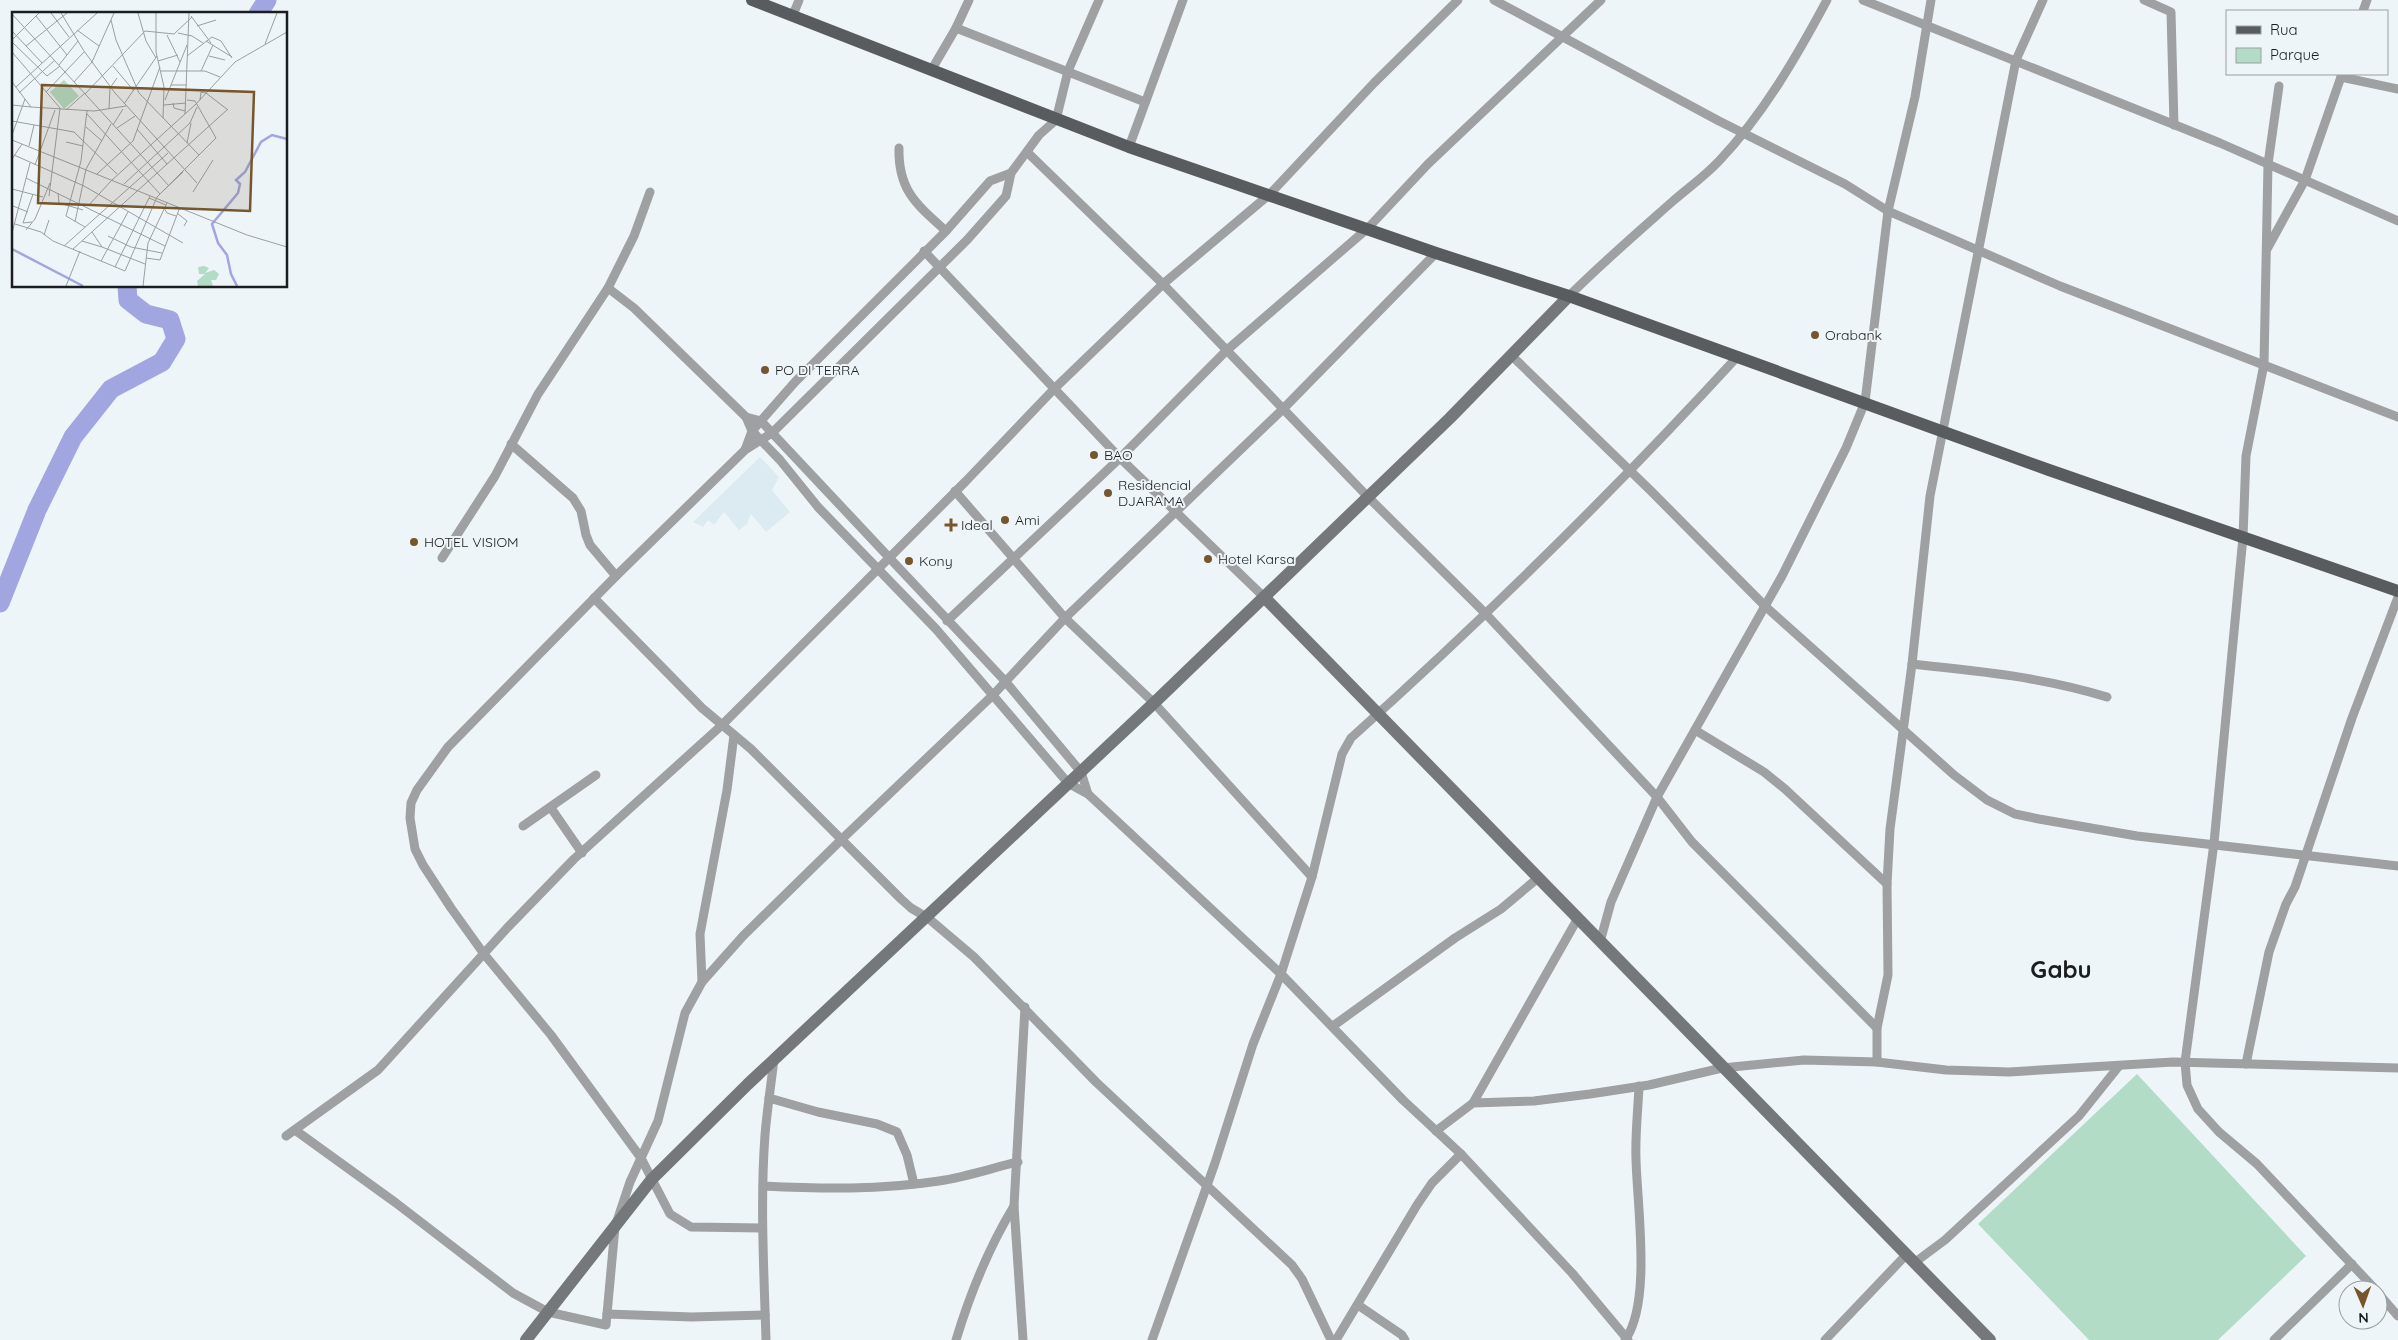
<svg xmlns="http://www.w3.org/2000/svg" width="2398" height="1340" viewBox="0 0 2398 1340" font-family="Quicksand,sans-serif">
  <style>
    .built { fill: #dbebf1 }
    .green { fill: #b2dcc5 }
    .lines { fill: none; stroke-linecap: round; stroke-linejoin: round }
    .river { stroke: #a1a5e0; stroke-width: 19 }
    .street { stroke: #9ea0a2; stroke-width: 9 }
    .secondary { stroke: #75787b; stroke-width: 12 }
    .primary { stroke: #585c5f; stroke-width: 12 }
    .poi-dot { fill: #76562c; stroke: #eef5f8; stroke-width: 2 }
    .labels { text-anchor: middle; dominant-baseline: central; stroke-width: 4; stroke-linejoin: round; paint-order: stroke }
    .poi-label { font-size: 14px; fill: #1b1e1f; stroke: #eef5f8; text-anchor: start }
    .town-label { font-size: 24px; font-weight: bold; fill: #1b1e1f; stroke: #eef5f8 }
    .inset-river { fill: none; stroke: #a1a5e0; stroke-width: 2.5 }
    .inset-road { fill: none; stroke: #9a9fa1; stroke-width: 1 }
    .view { fill: #76562c; fill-opacity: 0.15; stroke: #76562c; stroke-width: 2.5 }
    .inset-edge { fill: none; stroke: #1b1e1f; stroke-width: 2.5 }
  </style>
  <rect width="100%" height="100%" fill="#eef5f8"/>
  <!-- built -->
  <polygon class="built" points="760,457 779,477 772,490 790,512 766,532 751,514 747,524 739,530 724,512 714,525 708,520 703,527 693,522"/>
  <!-- green -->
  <polygon class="green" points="2137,1074 2306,1256 2218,1340 2089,1340 1978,1224"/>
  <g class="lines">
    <!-- river -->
    <g class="river">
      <polyline points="258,14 267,0"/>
      <polyline points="0,603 37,510 73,437 111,389 162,362 176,339 170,320 146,314 128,300 127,286"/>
    </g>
    <!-- street -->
    <g class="street">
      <polyline points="1494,0 1719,121 1845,184 1888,211 2060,286 2398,417"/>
      <polyline points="1863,0 2220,143 2398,221"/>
      <polyline points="2144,0 2171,12 2174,125"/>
      <polyline points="2363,11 2367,0"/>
      <polyline points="793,15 799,0"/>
      <polyline points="956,28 1145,102"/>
      <polyline points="932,69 956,28 969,0"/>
      <polyline points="2341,77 2398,89"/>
      <polyline points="2279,86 2268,164 2264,364 2246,456 2243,537 2214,843 2185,1062 2187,1085 2198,1109 2219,1132 2257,1164 2376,1290"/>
      <polyline points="1129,147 1183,0"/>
      <path d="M899 148C898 190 916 204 946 231"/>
      <polyline points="1027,152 1163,284 1367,496 1485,613 1657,797 1692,842 1877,1028"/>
      <polyline points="2267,249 2305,180 2342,74"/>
      <polyline points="924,251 1120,458 1264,597"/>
      <polyline points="608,288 634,308 746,417 752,431 780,460 818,507 936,629 1068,783 1088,794 1281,974 1403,1100 1461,1154 1572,1273 1628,1340"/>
      <path d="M1569 296C1602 263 1638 232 1673 201 1688 188 1705 176 1719 161 1763 115 1797 56 1827 0"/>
      <polyline points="1512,356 1651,491 1766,607 1954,775 1987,800 2015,814 2039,819 2137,836 2398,866"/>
      <polyline points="746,417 761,421 1005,681 1081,772 1088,794"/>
      <polyline points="511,444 573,498 581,511 586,535 590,545 616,576"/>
      <polyline points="745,450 752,431 795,382 946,231 990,181 1011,173"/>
      <polyline points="955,491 1065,618 1154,703 1312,877"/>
      <polyline points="442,558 495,476 538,394 608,288 634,236 650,192"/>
      <polyline points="594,598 702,708 751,749 901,899 911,908 928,918 974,957 1096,1082 1292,1265 1302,1279 1331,1340"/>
      <polyline points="947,621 1120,458 1227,350 1368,228 1428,164 1601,0"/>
      <path d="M1912 664C1980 671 2041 677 2107 697"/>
      <polyline points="1695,730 1764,772 1785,789 1887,884"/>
      <polyline points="551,808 582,853"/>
      <polyline points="523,826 596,775"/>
      <polyline points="1600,942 1611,902 1657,797 1782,576 1846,448 1865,402 1888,211 1915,97 1931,0"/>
      <polyline points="702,982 700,934 727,790 734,735"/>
      <polyline points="1333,1026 1455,938 1501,909 1538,878"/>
      <polyline points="1877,1062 1877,1028 1888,975 1887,884 1890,829 1912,664 1930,496 2016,60 2043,0"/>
      <polyline points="2246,1064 2269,952 2286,904 2295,887 2352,718 2398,597"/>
      <polyline points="769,1098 818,1112 877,1124 897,1132 907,1155 914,1184"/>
      <polyline points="1473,1103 1578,918"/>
      <polyline points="295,1130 396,1203 513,1293 548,1312 606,1325 615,1227 630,1182 658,1121 685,1013 702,982 743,936 842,839 993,695 1065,618 1283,409 1436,253"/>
      <polyline points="1436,1131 1473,1103 1534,1101 1590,1094 1649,1085 1722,1068 1804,1060 1877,1062 1946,1070 2009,1072 2173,1062 2398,1068"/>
      <polyline points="286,1136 378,1070 508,927 574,859 722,725 966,481 1054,389 1163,284 1270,194 1374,83 1458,0"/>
      <path d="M763 1186C822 1189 880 1190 939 1181 966 1177 992 1168 1018 1162"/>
      <polyline points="762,1228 691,1227 670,1214 641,1158 551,1035 484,954 451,908 423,865 415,849 410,818 411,803 417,790 448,747 616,576 745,450 772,433 967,240 1006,196 1011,173 1039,135 1056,120 1068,71 1099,0"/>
      <polyline points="1914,1263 1945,1240 2079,1116 2119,1066"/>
      <polyline points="2378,1293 2398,1316"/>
      <polyline points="1358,1305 1402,1335 1405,1340"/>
      <polyline points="607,1314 692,1317 765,1315"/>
      <path d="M766 1340C764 1272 760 1203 765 1135 767 1110 771 1085 774 1059"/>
      <path d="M956 1340C970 1294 989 1247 1014 1206"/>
      <polyline points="1023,1340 1014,1206 1025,1007"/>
      <path d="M1152 1340 1215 1163 1253 1044 1281 974 1312 877 1342 754 1351 738C1486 617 1616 489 1738 356"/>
      <polyline points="1336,1340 1417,1205 1432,1183 1461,1154"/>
      <path d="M1625 1340C1652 1303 1637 1205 1636 1159 1635 1135 1638 1110 1639 1086"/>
      <polyline points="1825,1340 1906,1255"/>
      <polyline points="2274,1340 2352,1264"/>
    </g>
    <!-- secondary -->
    <g class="secondary">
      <polyline points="1264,597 1990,1340"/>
      <polyline points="526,1340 652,1179 748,1084 1154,703 1450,418 1569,296"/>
    </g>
    <!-- primary -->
    <polyline class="primary" points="752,0 1129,147 1436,253 1569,296 2049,470 2398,591"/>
  </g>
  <!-- markers -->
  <g class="poi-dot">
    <circle cx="1815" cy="335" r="5"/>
    <circle cx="765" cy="370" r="5"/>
    <circle cx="1094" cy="455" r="5"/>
    <circle cx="1108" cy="493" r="5"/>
    <circle cx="1005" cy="520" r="5"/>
    <path d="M948.5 517.5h5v5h5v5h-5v5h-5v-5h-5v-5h5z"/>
    <circle cx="414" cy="542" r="5"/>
    <circle cx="1208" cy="559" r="5"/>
    <circle cx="909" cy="561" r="5"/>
  </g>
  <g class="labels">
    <!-- poi labels -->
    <g class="poi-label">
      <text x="1825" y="335">Orabank</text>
      <text x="775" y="370">PO DI TERRA</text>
      <text x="1104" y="455">BAO</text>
      <text x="1118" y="485">Residencial<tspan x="1118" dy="16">DJARAMA</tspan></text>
      <text x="1015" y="520">Ami</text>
      <text x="961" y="525">Ideal</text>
      <text x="424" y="542">HOTEL VISIOM</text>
      <text x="1218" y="559">Hotel Karsa</text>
      <text x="919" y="561">Kony</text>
    </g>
    <!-- town labels -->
    <g class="town-label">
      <text x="2061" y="969">Gabu</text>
    </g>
  </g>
  <!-- overview -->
  <g transform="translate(12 12)">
    <rect width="275" height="275" fill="#eef5f8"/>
    <path d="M52 68 67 84 52 97 38 80ZM192 254 197 256 193 261 202 258 207 262 204 268H199L201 274H186L185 269 193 262H187L186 255Z" fill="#b2dcc5"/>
    <path class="inset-river" d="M0 237 71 274M225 274 219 262 215 243 206 231 200 212 226 181 228 172 224 168 233 160 249 130 260 123 275 127"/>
    <path class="inset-road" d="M39 1 57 25M49 1 72 39 103 81 185 171M126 1 134 29 144 46M144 1V40L152 75 151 106M0 2 128 142M24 4 55 43M179 4 199 31M99 8 104 28 127 81 187 143M185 14 204 8M65 18 87 34M0 19 30 51M166 21 180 24 191 31M155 23 168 50M0 28 27 1M194 29 220 45M0 30 35 64 48 54M253 32 265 1M14 34 55 1M0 40 48 96 37 184M175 44 200 25 209 29 220 46M197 44 213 48M146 49 166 43M47 53 66 29M101 54 122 79M149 59H193L208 65M189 59 201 33M0 70 19 95 82 99 114 94M62 70 80 50 102 1M159 73H175M4 75 85 1M34 80 72 40M7 81 43 48M73 82 133 19 162 22 180 5M153 88 175 33M188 88 189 80 194 81 216 98M161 91 162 96 173 99M112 92 145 44M0 93 19 95M152 93 174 91M97 97 98 76 105 66M54 98 73 81M75 102 148 182M173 102 177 1M0 109 62 120 105 162M101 113 111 97M74 115 90 129M105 116 123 104M125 117 155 152M0 123 13 87M0 128 235 223 275 235M54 130 71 134M175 131 179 111M17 134 22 113M128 142 157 174M2 143 72 174 171 231M0 147 10 132M23 153 43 98M85 162 121 129 148 55M14 166 153 234M100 168 184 92 223 50 275 20M112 172 178 111 185 95M0 177 31 185M150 180 171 160M181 180 201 148M46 181 47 191 71 198M137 186 154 193M1 194 16 200M76 194 100 168M152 196 155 201 164 204M165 201 175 209 172 214M20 210 11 211 21 182M63 210 74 157 99 112M3 212 29 220 41 229 113 259 145 185 204 126 183 89 175 88M73 215 54 204 69 149 75 99M14 218 23 207 38 171M80 220 90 235 133 252M0 221 18 151M32 223 37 208M96 224 119 235 150 241M70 229 90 235M52 234 156 141M61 237 216 97M134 246 148 248 168 195M89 249 116 200M103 255 138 184M54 274 68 239M131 274 136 231 155 191"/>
    <path class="view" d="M30 73 242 80 238 199 26 191Z"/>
    <rect width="275" height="275" class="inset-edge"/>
  </g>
  <!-- legend -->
  <rect x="2226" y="10" width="162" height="65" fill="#eef5f8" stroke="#9a9fa1"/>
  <rect x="2236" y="26" width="25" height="8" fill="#585c5f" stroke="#9a9fa1"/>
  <text x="2270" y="35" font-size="15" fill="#1b1e1f">Rua</text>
  <rect x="2236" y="48" width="25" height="15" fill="#b2dcc5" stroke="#9a9fa1"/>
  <text x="2270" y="60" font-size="15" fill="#1b1e1f">Parque</text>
  <!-- north arrow -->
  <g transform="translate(2363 1305) rotate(178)"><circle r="24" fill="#eef5f8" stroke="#9a9fa1"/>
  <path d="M0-4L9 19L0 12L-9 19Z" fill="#76562c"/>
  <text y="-8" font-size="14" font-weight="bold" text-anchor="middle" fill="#1b1e1f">N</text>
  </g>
</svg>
